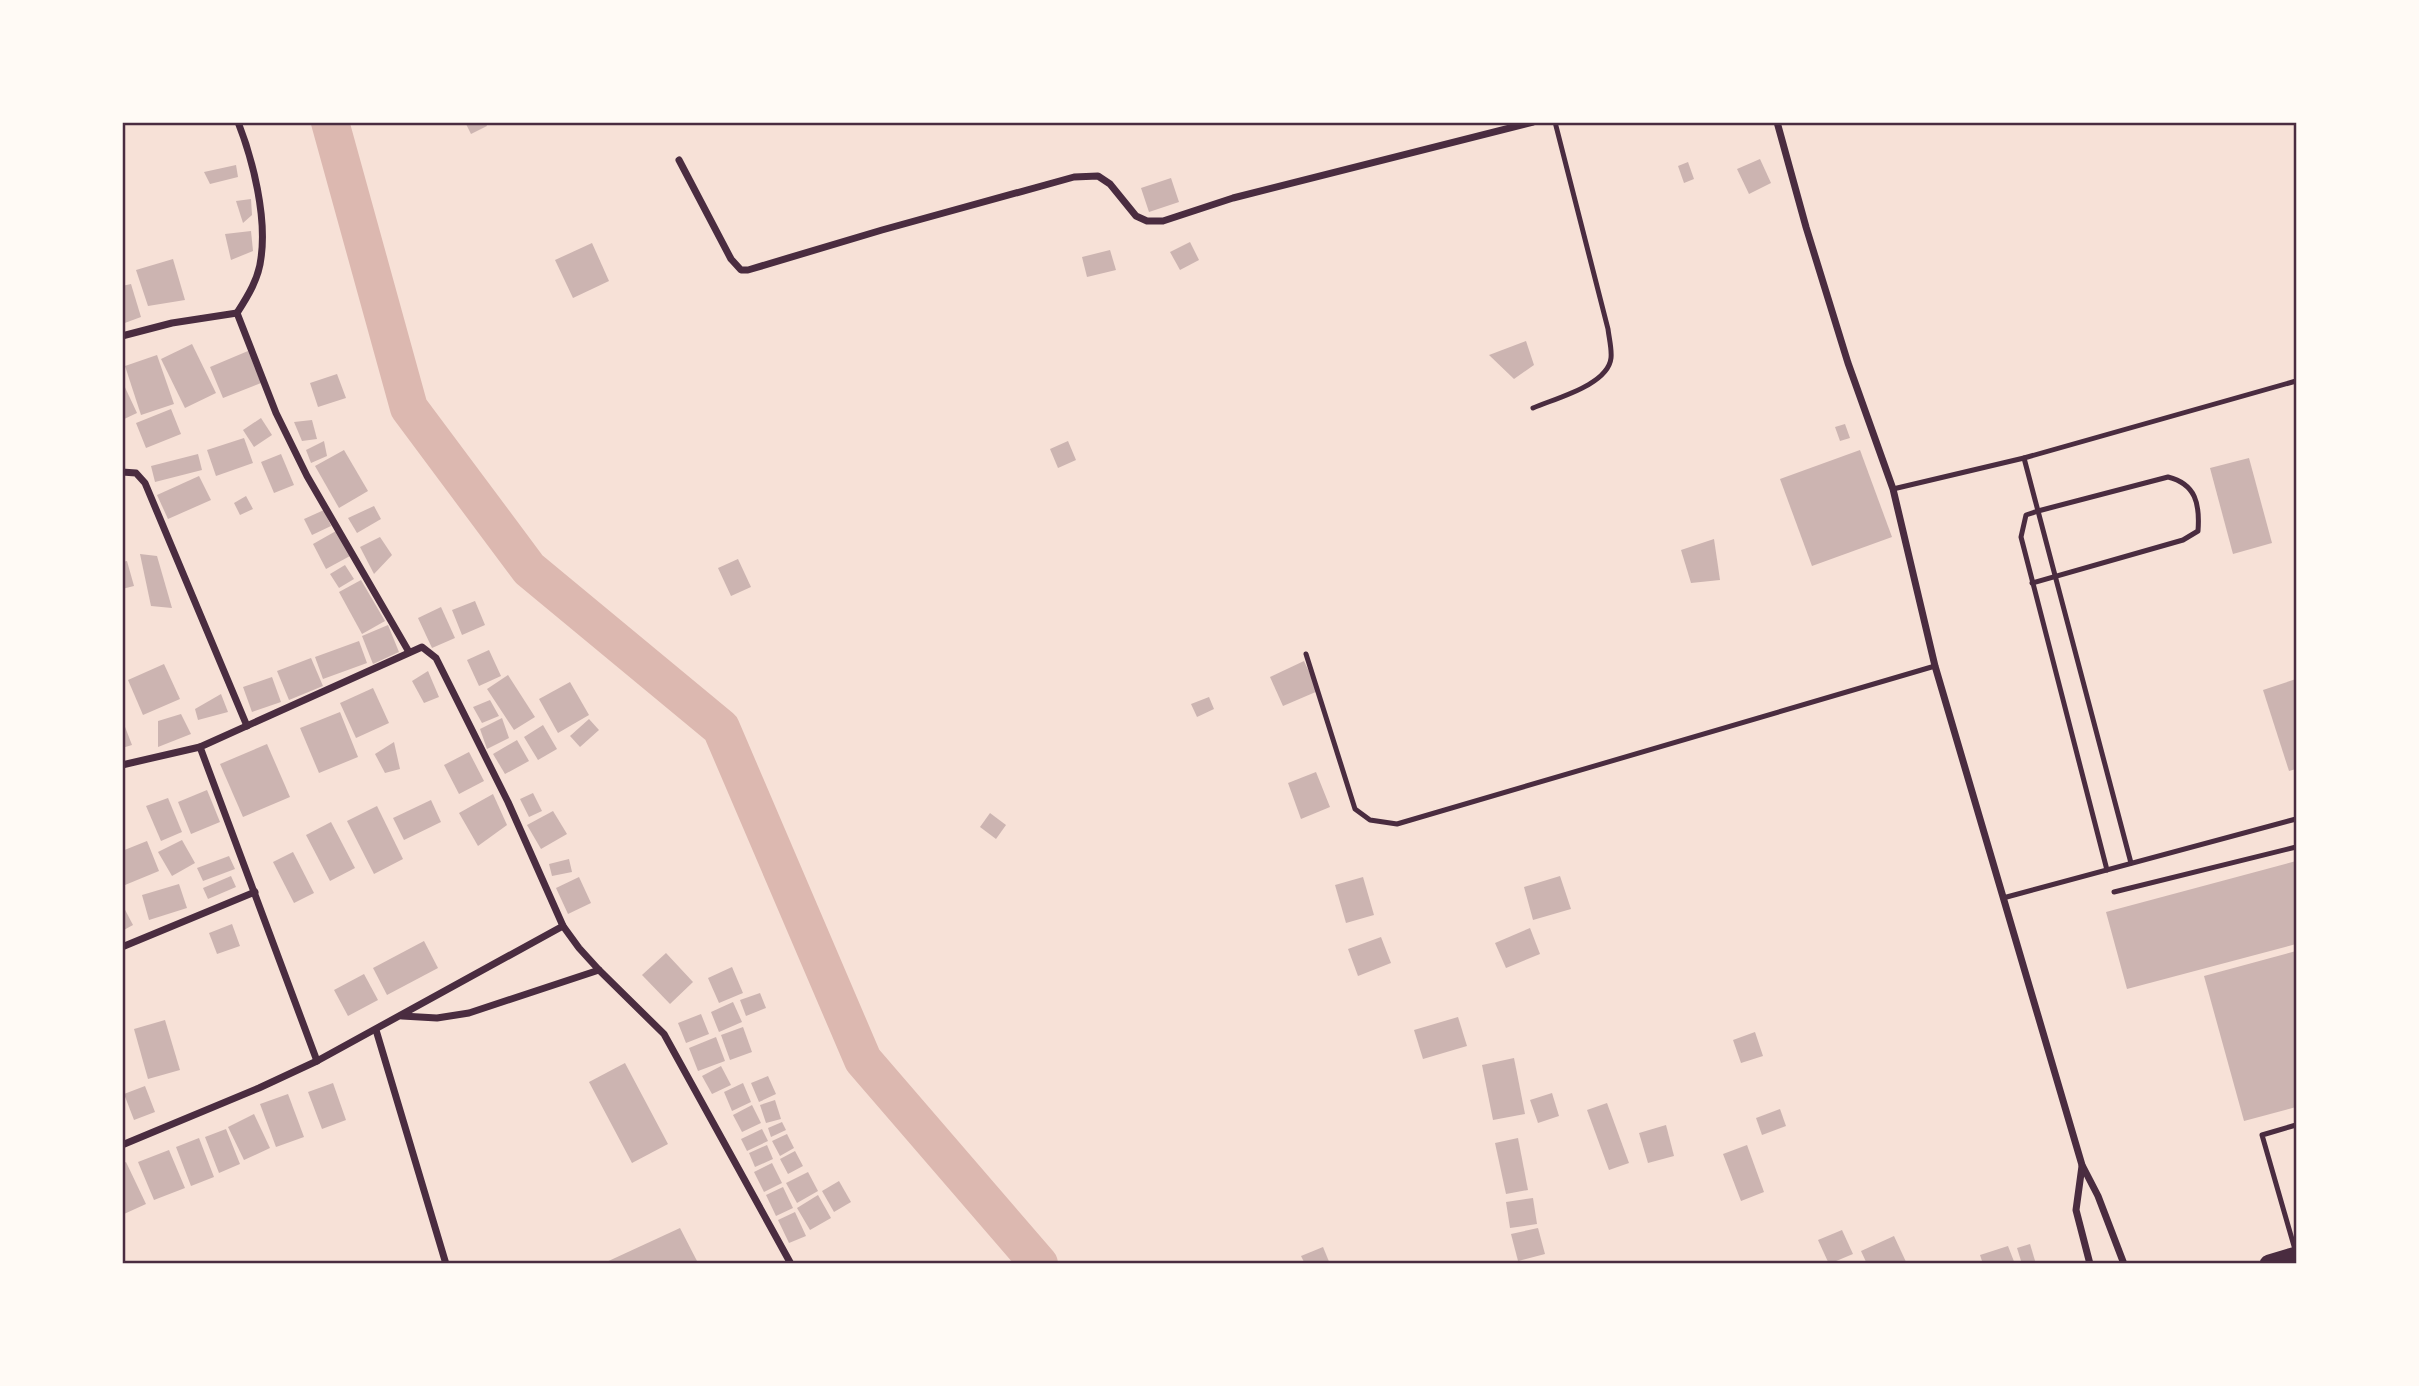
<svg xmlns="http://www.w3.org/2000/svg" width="2419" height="1386" viewBox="0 0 2419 1386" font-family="'Exo 2',sans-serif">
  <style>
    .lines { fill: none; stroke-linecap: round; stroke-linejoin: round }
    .river { stroke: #dcb8b0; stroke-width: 38 }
    .building { fill: #ccb4b1 }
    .service { stroke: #4a2c40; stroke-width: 5 }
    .minor { stroke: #4a2c40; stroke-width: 7 }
    .trunk { stroke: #4a2c40; stroke-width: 19 }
    .neatline { fill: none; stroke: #4a2c40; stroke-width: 2.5 }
  </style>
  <rect width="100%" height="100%" fill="#f7e1d7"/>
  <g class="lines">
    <!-- river -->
    <polyline class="river" points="330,122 409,408 529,569 721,728 863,1060 1039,1264"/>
  </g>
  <!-- building -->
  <g class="building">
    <polygon points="465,122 485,122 487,126 471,134"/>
    <polygon points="1760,159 1771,183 1749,194 1737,169"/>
    <polygon points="1688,162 1694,179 1684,183 1678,166"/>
    <polygon points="236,165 238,177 210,184 204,172"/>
    <polygon points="1171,178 1179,202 1149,212 1141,188"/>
    <polygon points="251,199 252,215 243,223 236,201"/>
    <polygon points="251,231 253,251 231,260 225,234"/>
    <polygon points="1190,242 1199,260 1180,270 1170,252"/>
    <polygon points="592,243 609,281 573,298 555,260"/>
    <polygon points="1110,250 1116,270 1087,277 1082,257"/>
    <polygon points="173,259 185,300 148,306 136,270"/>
    <polygon points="131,284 141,317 122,324 122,286"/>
    <polygon points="1526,341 1534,365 1514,379 1489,355"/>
    <polygon points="192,344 216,393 185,408 161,359"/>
    <polygon points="248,351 261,383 223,398 210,367"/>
    <polygon points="157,355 174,404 141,415 125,366"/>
    <polygon points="337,374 346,398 318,407 310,383"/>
    <polygon points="122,381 137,413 122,420"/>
    <polygon points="171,409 181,434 146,448 136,423"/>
    <polygon points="261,418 272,435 254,447 243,430"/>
    <polygon points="312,420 317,439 302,441 294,422"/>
    <polygon points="1845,424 1850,438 1840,441 1835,427"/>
    <polygon points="244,438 253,463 216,476 207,450"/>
    <polygon points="324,441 327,456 311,463 306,450"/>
    <polygon points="1068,441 1076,460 1058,468 1050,449"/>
    <polygon points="344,450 368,491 339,508 315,466"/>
    <polygon points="1860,450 1892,537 1812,566 1780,479"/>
    <polygon points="198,454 202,470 155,482 151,466"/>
    <polygon points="281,454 294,485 274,493 261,462"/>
    <polygon points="2249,458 2272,543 2233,554 2210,468"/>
    <polygon points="199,476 211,500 168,519 157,495"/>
    <polygon points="246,496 253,509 240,515 234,503"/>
    <polygon points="374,506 381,519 357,533 348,518"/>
    <polygon points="324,510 331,526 312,535 304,519"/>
    <polygon points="336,531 350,556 326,569 313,544"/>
    <polygon points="380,537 392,555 374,574 360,547"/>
    <polygon points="1714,539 1720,580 1691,583 1681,550"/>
    <polygon points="140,554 157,556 172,608 151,606"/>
    <polygon points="738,559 751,587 731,596 718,568"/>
    <polygon points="127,561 134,586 122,589 122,562"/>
    <polygon points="345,565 354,579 339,588 330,574"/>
    <polygon points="361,580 385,621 362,634 339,592"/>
    <polygon points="475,601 485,625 462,635 452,610"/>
    <polygon points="441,607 455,638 432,648 418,618"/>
    <polygon points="388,625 399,652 373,664 362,636"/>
    <polygon points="359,641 367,663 323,679 315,657"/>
    <polygon points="489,650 501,676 479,686 467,660"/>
    <polygon points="311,658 323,686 289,700 277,671"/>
    <polygon points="1304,661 1318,691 1283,706 1270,677"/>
    <polygon points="164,664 180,699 143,715 128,680"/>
    <polygon points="428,671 439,697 424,703 412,681"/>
    <polygon points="508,675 535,717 514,730 487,689"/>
    <polygon points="272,677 281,702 252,712 243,687"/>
    <polygon points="2296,679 2296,769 2289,771 2263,690"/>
    <polygon points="570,682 589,715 558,733 539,699"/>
    <polygon points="373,688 389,723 356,738 340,703"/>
    <polygon points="221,694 228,712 198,720 195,709"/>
    <polygon points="1209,697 1214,709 1197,717 1191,704"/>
    <polygon points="490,700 499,716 482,723 473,707"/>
    <polygon points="340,712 358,757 319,773 300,728"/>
    <polygon points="181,714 191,734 158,747 158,721"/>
    <polygon points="502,718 509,738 487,749 480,729"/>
    <polygon points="122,719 132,745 122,748"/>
    <polygon points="589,719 599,730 580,747 570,736"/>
    <polygon points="543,725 557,749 538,760 524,737"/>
    <polygon points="517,740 529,761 505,774 493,754"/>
    <polygon points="394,742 400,769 385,773 375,754"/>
    <polygon points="267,744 290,797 243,817 220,764"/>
    <polygon points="469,752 484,781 459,794 444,765"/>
    <polygon points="1316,772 1330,807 1301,819 1288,783"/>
    <polygon points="207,790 220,822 191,834 178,802"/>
    <polygon points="533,793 542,811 529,817 520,799"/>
    <polygon points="493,794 507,825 478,846 459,813"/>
    <polygon points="168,798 182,832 161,841 146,806"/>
    <polygon points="431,800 441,822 404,840 393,818"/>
    <polygon points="377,806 403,859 374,874 347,821"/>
    <polygon points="553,811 567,834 541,849 527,825"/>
    <polygon points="990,813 1006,825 996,839 980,827"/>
    <polygon points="331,822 355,868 330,881 306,835"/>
    <polygon points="182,840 195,863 172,876 158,852"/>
    <polygon points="147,841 159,871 125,885 122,879 122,851"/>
    <polygon points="293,852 314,893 294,903 273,862"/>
    <polygon points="229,856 235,869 203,881 197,868"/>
    <polygon points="569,859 572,872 552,876 549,864"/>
    <polygon points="2296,861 2296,944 2127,989 2106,912"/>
    <polygon points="231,876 236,887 208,899 203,888"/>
    <polygon points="1560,876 1571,909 1533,920 1524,887"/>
    <polygon points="579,877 591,903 568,914 556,888"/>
    <polygon points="1363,877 1374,915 1346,923 1335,885"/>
    <polygon points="179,884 187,908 149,920 142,895"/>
    <polygon points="122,904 133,925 122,931"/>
    <polygon points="232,924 240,946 217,954 209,933"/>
    <polygon points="1530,928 1540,954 1506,968 1495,943"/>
    <polygon points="1381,937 1391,963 1358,976 1348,949"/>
    <polygon points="424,941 438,968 387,995 373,968"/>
    <polygon points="2296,951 2296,1107 2244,1121 2204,976"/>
    <polygon points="666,953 693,982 670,1004 642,975"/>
    <polygon points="732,967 743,993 719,1003 708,978"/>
    <polygon points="364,974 378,1000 348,1016 334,990"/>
    <polygon points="760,993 766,1008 746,1016 740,1000"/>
    <polygon points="733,1002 742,1022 719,1032 711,1012"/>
    <polygon points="701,1014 709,1034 686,1043 678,1023"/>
    <polygon points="1458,1017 1467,1046 1423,1059 1414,1030"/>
    <polygon points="165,1020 180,1070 148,1079 134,1029"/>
    <polygon points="743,1027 752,1052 730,1060 721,1035"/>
    <polygon points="1755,1032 1763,1056 1741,1063 1733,1040"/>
    <polygon points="716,1037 725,1061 698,1071 689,1048"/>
    <polygon points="1514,1058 1525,1114 1493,1120 1482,1065"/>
    <polygon points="625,1063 668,1144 632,1163 589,1082"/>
    <polygon points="721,1066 731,1085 712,1094 702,1076"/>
    <polygon points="768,1076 776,1094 759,1102 751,1083"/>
    <polygon points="333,1083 346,1120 322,1129 308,1092"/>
    <polygon points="743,1083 751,1102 732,1111 724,1092"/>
    <polygon points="145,1086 155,1112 134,1120 124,1094"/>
    <polygon points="1552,1093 1559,1116 1538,1123 1530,1100"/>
    <polygon points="288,1094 304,1137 276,1147 260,1104"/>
    <polygon points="775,1100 781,1119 766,1123 760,1105"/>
    <polygon points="1607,1103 1629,1163 1609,1170 1587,1110"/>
    <polygon points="752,1105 761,1123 742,1132 733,1115"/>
    <polygon points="1780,1109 1786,1126 1762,1135 1756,1118"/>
    <polygon points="254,1114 270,1148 244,1160 228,1127"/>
    <polygon points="782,1122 786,1130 771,1137 768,1128"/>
    <polygon points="1666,1125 1674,1156 1648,1163 1639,1133"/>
    <polygon points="226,1129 240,1164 219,1173 205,1137"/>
    <polygon points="762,1129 768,1141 747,1151 741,1139"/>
    <polygon points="787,1134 794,1148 780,1156 772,1141"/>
    <polygon points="199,1138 214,1177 191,1186 176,1147"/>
    <polygon points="1518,1138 1528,1190 1506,1194 1495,1143"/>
    <polygon points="767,1145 773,1159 755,1167 749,1153"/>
    <polygon points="1747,1145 1764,1192 1741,1201 1723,1154"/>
    <polygon points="169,1150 185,1188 154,1200 138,1162"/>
    <polygon points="795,1151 803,1166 788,1174 780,1159"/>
    <polygon points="126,1162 146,1204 124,1214 122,1164"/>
    <polygon points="772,1163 782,1183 764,1192 754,1172"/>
    <polygon points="808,1172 818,1191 797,1203 786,1183"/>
    <polygon points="839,1181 851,1202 834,1212 822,1191"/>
    <polygon points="783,1187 793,1208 776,1216 766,1195"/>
    <polygon points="818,1195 831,1218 810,1230 797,1208"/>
    <polygon points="1533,1198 1537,1224 1510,1228 1506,1202"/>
    <polygon points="795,1212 806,1236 789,1243 778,1220"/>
    <polygon points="680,1228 697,1261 692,1264 602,1264"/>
    <polygon points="1538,1228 1545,1254 1518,1261 1511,1234"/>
    <polygon points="1842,1230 1853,1254 1829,1264 1818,1240"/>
    <polygon points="1894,1236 1907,1264 1867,1264 1861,1251"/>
    <polygon points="2030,1244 2036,1264 2022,1264 2017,1248"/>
    <polygon points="2008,1246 2015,1264 1983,1264 1980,1255"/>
    <polygon points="1323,1247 1330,1264 1305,1264 1301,1256"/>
  </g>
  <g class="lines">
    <!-- service -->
    <g class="service">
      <path d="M1533 408C1556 398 1608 385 1611 358 1612 349 1609 338 1608 329L1555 122"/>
      <polyline points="2024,458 2131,863"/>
      <polyline points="1893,489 2024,458 2296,381"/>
      <path d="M2032 583 2183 540 2198 531C2200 504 2196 484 2168 477L2038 511 2026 515 2021 537 2107 870"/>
      <polyline points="1306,654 1355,809 1370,820 1397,824 1935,666"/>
      <polyline points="2114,892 2296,847"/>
      <polyline points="2003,898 2296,819"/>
      <polyline points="2296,1253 2262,1135 2296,1125"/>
    </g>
    <!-- minor -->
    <g class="minor">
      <path d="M238 122C253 160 267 217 261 258 259 278 248 296 237 313L276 413 307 476 409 652"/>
      <polyline points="1777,122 1806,227 1848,363 1893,489 1935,666 2082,1165 2098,1196 2124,1264"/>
      <polyline points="679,160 731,259 741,270 748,270 882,230 1074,177 1098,176 1110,184 1136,216 1147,221 1163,221 1233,198 1533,122"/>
      <polyline points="122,336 172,323 237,313"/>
      <polyline points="122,472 136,473 145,483 247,726"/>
      <polyline points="122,765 200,747"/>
      <polyline points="122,947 255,892"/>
      <polyline points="402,1016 437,1018 469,1013 599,970"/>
      <polyline points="376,1030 446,1264"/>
      <polyline points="317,1061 200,747 422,647 436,658 508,802 563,926 579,948 599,970 664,1034 791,1264"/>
      <polyline points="122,1145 259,1088 317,1061 563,926"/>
      <polyline points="2082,1166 2076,1210 2090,1264"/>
    </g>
    <!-- trunk -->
    <polyline class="trunk" points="2269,1264 2296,1256"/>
  </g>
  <!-- border -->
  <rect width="2419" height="1386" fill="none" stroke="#fffaf5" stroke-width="248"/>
  <rect x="124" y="124" width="2171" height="1138" class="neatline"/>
</svg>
